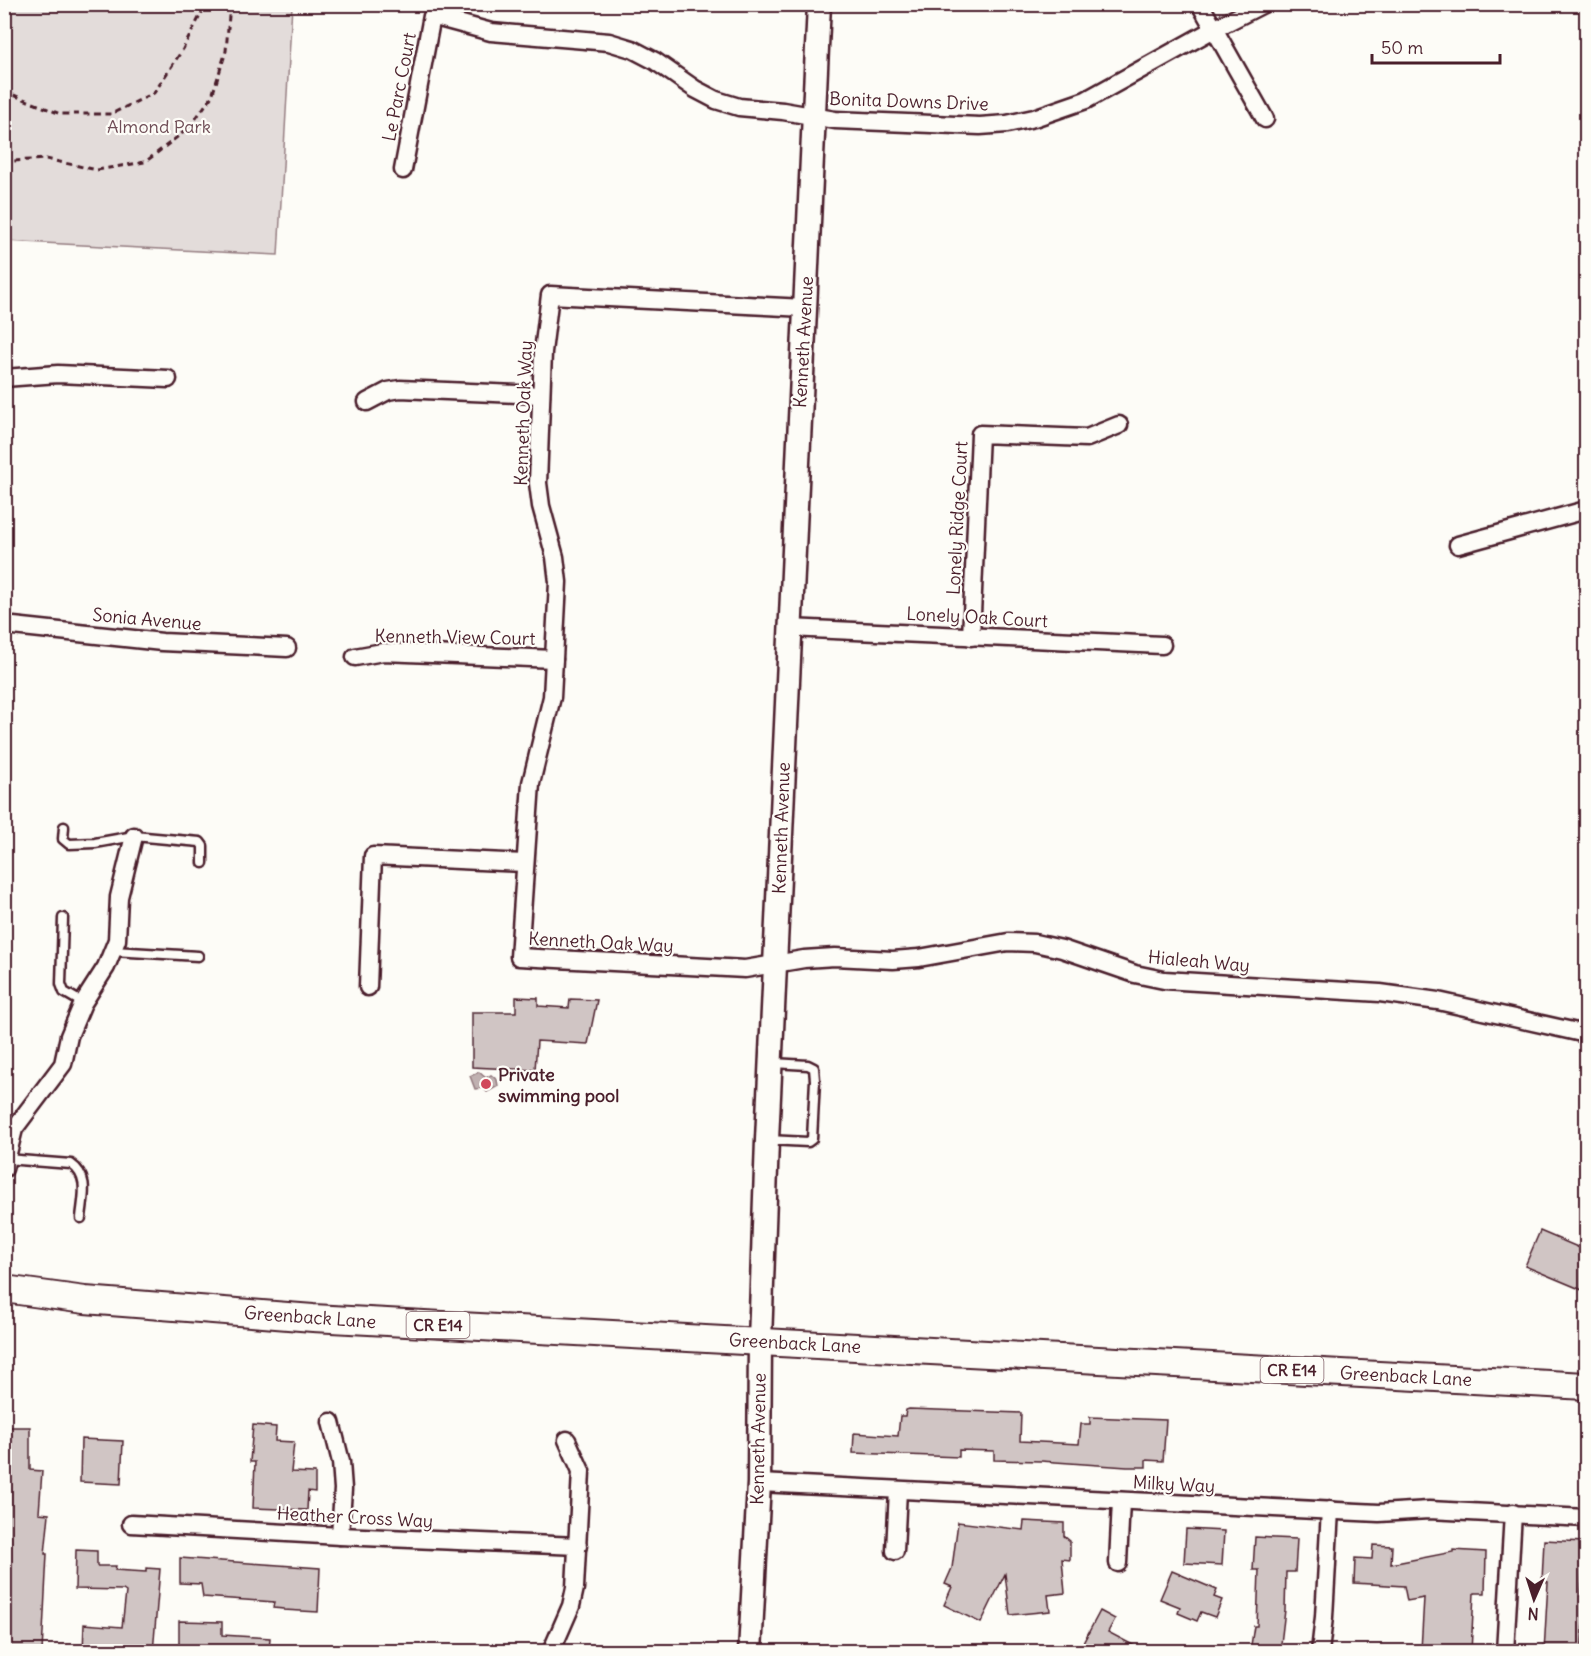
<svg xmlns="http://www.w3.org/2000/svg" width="1591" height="1656" viewBox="0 0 1591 1656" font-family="Delius,sans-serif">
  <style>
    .green { fill: #e3dcda; stroke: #967e82; stroke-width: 1.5 }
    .water { fill: #c0b1b1; stroke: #91777b; stroke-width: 1.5 }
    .building { fill: #d0c5c4; stroke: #4a1f2b; stroke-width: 1.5 }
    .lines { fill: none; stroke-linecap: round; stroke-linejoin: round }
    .lane-casing { stroke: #4a1f2b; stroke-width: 13 }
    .street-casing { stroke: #4a1f2b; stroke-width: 21 }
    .secondary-casing { stroke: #4a1f2b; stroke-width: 27 }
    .primary-casing { stroke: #4a1f2b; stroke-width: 30 }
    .path { stroke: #4a1f2b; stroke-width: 3; stroke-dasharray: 6 4.5; stroke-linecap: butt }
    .lane { stroke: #fdfcf7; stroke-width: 8 }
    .street { stroke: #fdfcf7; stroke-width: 16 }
    .secondary { stroke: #fdfcf7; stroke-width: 22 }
    .primary { stroke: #fdfcf7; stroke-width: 26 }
    .poi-dot { fill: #d1495b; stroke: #fdfcf7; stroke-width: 2 }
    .labels { text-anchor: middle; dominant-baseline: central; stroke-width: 4.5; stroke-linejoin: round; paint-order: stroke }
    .shield { fill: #fdfcf7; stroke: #806168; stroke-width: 1.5 }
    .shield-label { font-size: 16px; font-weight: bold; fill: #4a1f2b }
    .street-label { font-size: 18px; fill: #4a1f2b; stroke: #fdfcf7 }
    .park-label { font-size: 18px; fill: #704e57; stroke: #fdfcf7 }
    .poi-label { font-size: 18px; font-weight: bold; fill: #4a1f2b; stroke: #fdfcf7; text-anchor: start }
  </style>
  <rect width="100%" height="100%" fill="#fdfcf7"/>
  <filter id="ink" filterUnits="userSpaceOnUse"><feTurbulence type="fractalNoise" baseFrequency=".0167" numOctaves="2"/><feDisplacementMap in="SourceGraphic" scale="12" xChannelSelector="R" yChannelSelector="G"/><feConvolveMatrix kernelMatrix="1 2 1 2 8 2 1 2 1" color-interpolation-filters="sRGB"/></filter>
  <g filter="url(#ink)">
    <!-- green -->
    <polygon class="green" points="4,5 292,5 278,255 5,241"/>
    <!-- water -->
    <polygon class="water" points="479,1072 486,1078 491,1075 497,1080 498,1086 487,1092 483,1088 475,1089 470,1076"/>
    <!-- building -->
    <g class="building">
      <polygon points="516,997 538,998 538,1006 569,1008 570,999 597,1000 588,1044 537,1041 535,1070 472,1067 472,1012 516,1012"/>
      <polygon points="1540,1231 1587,1251 1587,1292 1525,1266"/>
      <polygon points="909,1409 1021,1413 1020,1441 1079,1444 1081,1424 1090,1424 1090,1417 1166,1420 1163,1461 1146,1460 1146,1467 1127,1467 1041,1461 994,1460 994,1451 959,1450 959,1457 853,1453 854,1433 898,1436 900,1416 905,1416 906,1410"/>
      <polygon points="253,1425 276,1427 275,1441 294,1442 291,1472 315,1473 315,1492 308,1491 307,1510 253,1508 255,1462 250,1462"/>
      <polygon points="4,1427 30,1427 30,1470 42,1471 39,1513 49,1514 45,1554 47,1554 42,1652 4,1652 4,1609 10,1609 11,1576 4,1575"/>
      <polygon points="81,1439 123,1441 121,1484 80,1482"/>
      <polygon points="1024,1521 1064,1523 1064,1536 1070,1541 1070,1560 1062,1559 1065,1593 1048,1595 1050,1611 1010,1615 1005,1574 981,1623 944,1605 952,1587 945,1584 952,1568 958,1522 1023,1530"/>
      <polygon points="1186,1529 1224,1531 1222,1565 1184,1563"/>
      <polygon points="1255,1537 1297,1539 1295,1572 1286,1572 1285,1610 1280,1652 1250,1652 1254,1626 1257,1626 1259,1570 1253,1570"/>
      <polygon points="1544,1540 1584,1542 1581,1596 1586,1596 1581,1652 1544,1652 1548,1582 1542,1581"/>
      <polygon points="1373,1545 1392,1546 1391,1564 1453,1552 1453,1550 1486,1552 1485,1593 1474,1593 1471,1652 1421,1650 1424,1598 1407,1601 1404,1586 1354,1583 1355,1558 1372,1559"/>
      <polygon points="76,1550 97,1551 97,1566 116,1566 115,1570 146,1572 146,1568 160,1569 153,1652 83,1652 84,1624 122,1627 126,1592 123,1590 75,1589"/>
      <polygon points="180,1558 320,1568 318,1612 284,1610 284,1609 273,1608 274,1602 203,1597 201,1584 180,1583"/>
      <polygon points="1172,1571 1217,1590 1214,1597 1222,1600 1215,1617 1201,1612 1197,1621 1178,1613 1180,1607 1160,1599"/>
      <polygon points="1100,1611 1115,1619 1108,1632 1146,1652 1095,1652 1082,1645"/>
      <polygon points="179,1621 222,1622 222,1635 270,1638 269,1652 179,1652"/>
    </g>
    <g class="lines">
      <defs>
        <g id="lane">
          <polyline points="64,827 63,839 69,844 95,843 134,836 200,842 203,846 203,863"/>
          <polyline points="63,918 61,984 64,992 83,1003"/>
          <polyline points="113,951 198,956"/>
          <polyline points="768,1140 808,1142 812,1139 815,1080 814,1068 808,1065 773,1063"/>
          <path d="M6 1159 71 1164C90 1177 83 1197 81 1218"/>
        </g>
        <g id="street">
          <polyline points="1200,4 1265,119"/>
          <polyline points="403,170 432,16 491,32 609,42 632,49 655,61 695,89 716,100 739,107 783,111 835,120 980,126 1007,124 1034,118 1086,100 1214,29 1263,4"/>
          <polyline points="805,308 550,295 543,352 538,483 541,506 555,557 558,582 554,659 552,697 531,783 519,957 745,969 804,959 835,957 893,960 919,958 1008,942 1035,943 1062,949 1135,974 1164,980 1380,993 1438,1001 1586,1034"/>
          <polyline points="4,378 58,374 168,379"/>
          <polyline points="367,402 388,391 400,389 541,395"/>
          <polyline points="1458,545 1586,510"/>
          <polyline points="4,625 162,642 287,648"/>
          <polyline points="789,628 1162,645"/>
          <polyline points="971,637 980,434 1087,438 1119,425"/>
          <polyline points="355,657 383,652 554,659"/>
          <polyline points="368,987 373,856 525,863"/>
          <polyline points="4,1169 14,1129 63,1064 69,1036 83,1003 106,967 117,940 119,897 134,836"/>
          <polyline points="331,1422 341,1462 343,1489 340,1536"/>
          <polyline points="759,1483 1379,1513 1429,1510 1586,1518"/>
          <polyline points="131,1524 340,1536 578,1546"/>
          <polyline points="895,1551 898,1490"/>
          <polyline points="1118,1563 1121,1501"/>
          <polyline points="551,1652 571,1606 575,1588 581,1471 567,1440"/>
          <polyline points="1320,1652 1324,1617 1330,1510"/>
          <polyline points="1505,1652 1513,1513"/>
        </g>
        <polyline id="secondary" points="750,1652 759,1483 760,1341 767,1140 819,4"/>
        <polyline id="primary" points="4,1289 85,1300 313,1318 1586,1386"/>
      </defs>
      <!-- lane casing -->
      <use href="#lane" class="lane-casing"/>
      <!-- street casing -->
      <use href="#street" class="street-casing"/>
      <!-- secondary casing -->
      <use href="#secondary" class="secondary-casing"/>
      <!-- primary casing -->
      <use href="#primary" class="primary-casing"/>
      <!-- path -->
      <g class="path">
        <polyline points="4,91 60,114 111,114 154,93 183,49 202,12 208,4"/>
        <polyline points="4,163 14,161 46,159 97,170 145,162 189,128 212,96 226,51 230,4"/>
      </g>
      <!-- lane -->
      <use href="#lane" class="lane"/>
      <!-- street -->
      <use href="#street" class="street"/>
      <!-- secondary -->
      <use href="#secondary" class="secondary"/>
      <!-- primary -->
      <use href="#primary" class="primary"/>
    </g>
  </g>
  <!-- markers -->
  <circle class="poi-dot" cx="486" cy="1084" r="6"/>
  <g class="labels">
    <!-- shield labels -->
    <g class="shield">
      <rect x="406.5" y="1312" width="63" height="26" rx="4.5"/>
      <rect x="1260.5" y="1357" width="63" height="26" rx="4.5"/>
    </g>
    <g class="shield-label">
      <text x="438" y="1325">CR E14</text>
      <text x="1292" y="1370">CR E14</text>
    </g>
    <!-- street labels -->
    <g class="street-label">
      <text transform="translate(399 87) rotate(-79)">Le Parc Court</text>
      <text transform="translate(909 101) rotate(2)">Bonita Downs Drive</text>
      <text transform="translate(803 342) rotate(-87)">Kenneth Avenue</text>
      <text transform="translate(523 413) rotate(-88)">Kenneth Oak Way</text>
      <text transform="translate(957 518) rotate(-87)">Lonely Ridge Court</text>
      <text transform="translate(977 617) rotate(3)">Lonely Oak Court</text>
      <text transform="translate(147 619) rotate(5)">Sonia Avenue</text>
      <text transform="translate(455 637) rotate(1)">Kenneth View Court</text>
      <text transform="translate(781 828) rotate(-88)">Kenneth Avenue</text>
      <text transform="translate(601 942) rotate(3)">Kenneth Oak Way</text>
      <text transform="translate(1199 961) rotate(5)">Hialeah Way</text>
      <text transform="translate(310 1317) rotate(4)">Greenback Lane</text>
      <text transform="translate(795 1343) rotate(3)">Greenback Lane</text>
      <text transform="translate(1406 1376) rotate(3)">Greenback Lane</text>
      <text transform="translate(758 1439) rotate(-89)">Kenneth Avenue</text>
      <text transform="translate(1174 1484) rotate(3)">Milky Way</text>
      <text transform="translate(355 1517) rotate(3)">Heather Cross Way</text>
    </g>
    <!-- park labels -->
    <g class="park-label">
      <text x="159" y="126">Almond Park</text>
    </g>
    <!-- poi labels -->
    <g class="poi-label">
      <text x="498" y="1074">Private<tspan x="498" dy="21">swimming pool</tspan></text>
    </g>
  </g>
  <!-- margin -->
  <rect width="1591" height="1656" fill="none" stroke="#fdfcf7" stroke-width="24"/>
  <rect x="12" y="12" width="1567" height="1632" fill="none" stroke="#4a1f2b" stroke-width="2" filter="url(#ink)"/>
  <!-- north arrow -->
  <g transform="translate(1534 1599) rotate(183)" stroke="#fdfcf7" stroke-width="4.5" paint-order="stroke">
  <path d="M0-4.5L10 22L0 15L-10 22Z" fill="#4a1f2b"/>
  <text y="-9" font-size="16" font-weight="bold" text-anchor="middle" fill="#4a1f2b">N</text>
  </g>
  <!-- scale -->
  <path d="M1372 54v9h128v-9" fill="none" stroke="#4a1f2b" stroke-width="3"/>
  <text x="1381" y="54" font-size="18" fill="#4a1f2b" stroke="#fdfcf7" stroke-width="4.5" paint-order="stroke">50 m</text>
</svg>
